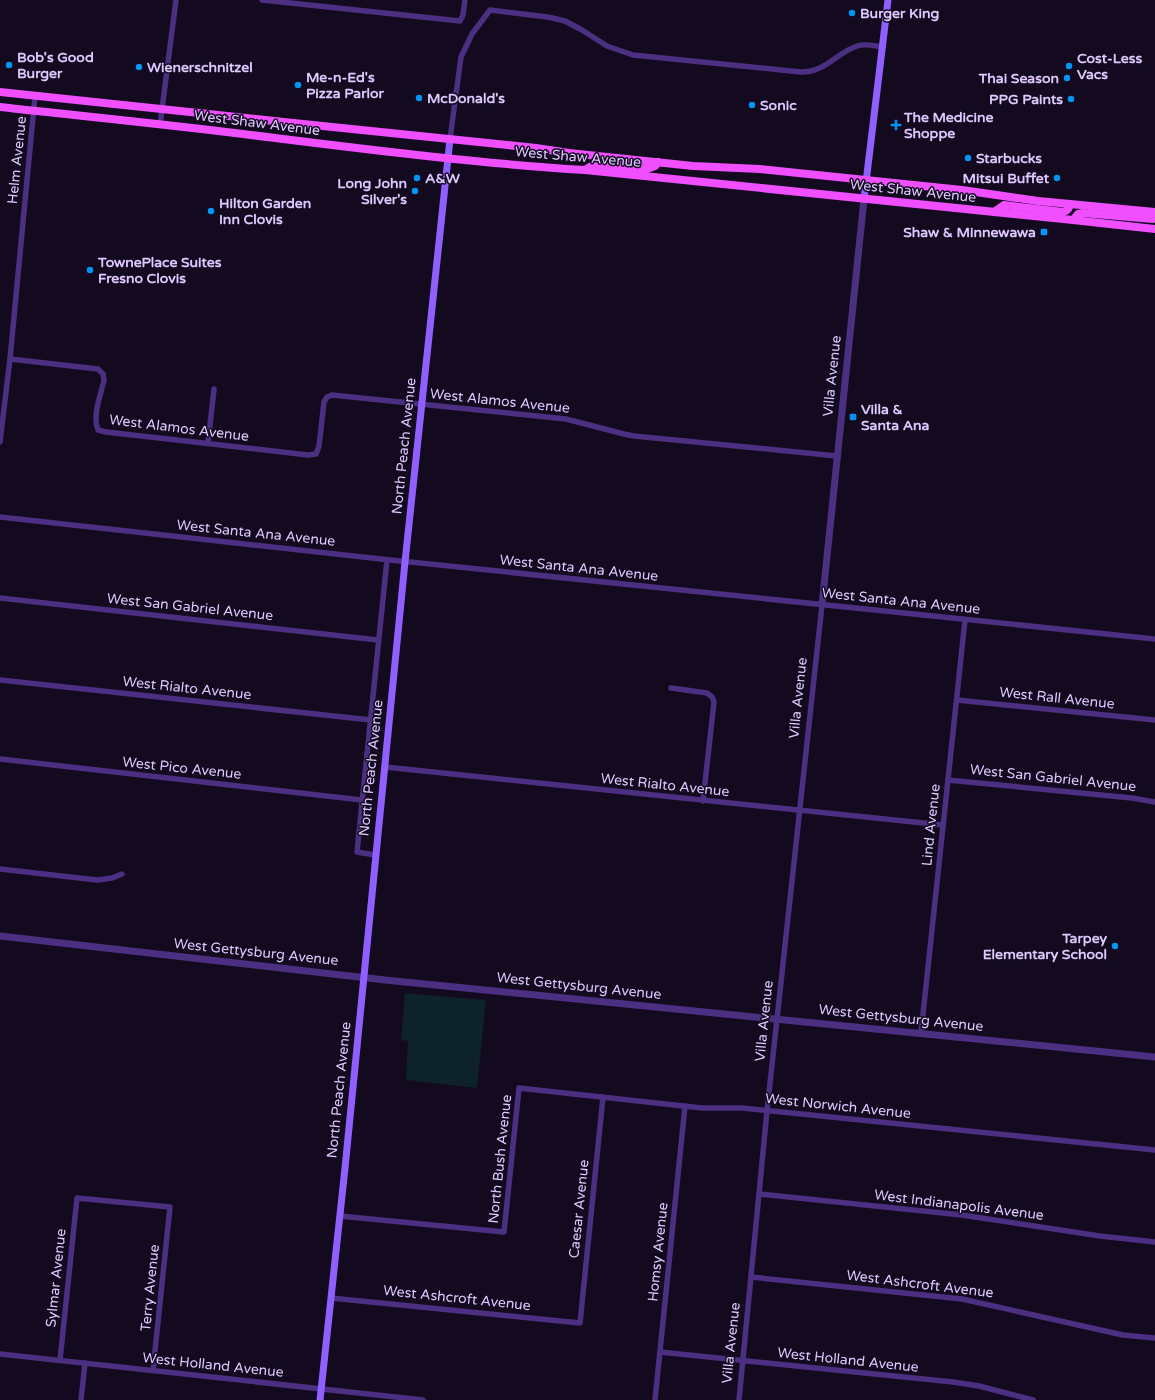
<svg xmlns="http://www.w3.org/2000/svg" width="1155" height="1400" viewBox="0 0 1155 1400" font-family="'Varela Round',sans-serif">
  <style>
    .green { fill: #0d2229 }
    .lines { fill: none; stroke-linecap: round; stroke-linejoin: round }
    .minor { stroke: #4b3082; stroke-width: 5.5 }
    .tertiary { stroke: #4b3082; stroke-width: 7 }
    .secondary { stroke: #905fff; stroke-width: 7 }
    .primary { stroke: #ef4fff; stroke-width: 8 }
    .poi-dot { fill: #0095f3; stroke: #130a1f; stroke-width: 1.5 }
    .labels { text-anchor: middle; dominant-baseline: central; stroke-width: 3; stroke-linejoin: round; paint-order: stroke }
    .poi-label { font-size: 14px; font-weight: bold; fill: #dec8ff; stroke: #130a1f; text-anchor: start }
    .street-label { font-size: 14px; fill: #dec8ff; stroke: #130a1f }
  </style>
  <rect width="100%" height="100%" fill="#130a1f"/>
  <!-- green -->
  <polygon class="green" points="405,993 486,1000 477,1088 406,1080 408,1041 401,1040"/>
  <g class="lines">
    <!-- minor -->
    <g class="minor">
      <polyline points="262,0 460,21 463,15 465,0"/>
      <polyline points="160,125 176,0"/>
      <path d="M450 139 461 57 472 34 490 10 548 17 565 21 582 30 607 46 633 55 801 72C826 72 836 53 857 46 865 43 875 46 883 47"/>
      <path d="M10 359 98 369 103 374 104 380C101 394 92 416 98 430L106 432 308 455 316 454 319 446 324 402 327 397 332 395 566 419 624 434 634 436 837 456"/>
      <polyline points="0,442 10,359 35,96"/>
      <polyline points="208,443 214,389"/>
      <polyline points="0,517 381,559 1155,639"/>
      <polyline points="0,598 378,640"/>
      <polyline points="0,680 371,720"/>
      <polyline points="671,688 707,693 712,697 714,702 703,801"/>
      <polyline points="957,700 1155,720"/>
      <polyline points="0,759 362,800"/>
      <polyline points="385,767 943,825"/>
      <polyline points="948,780 1132,798 1155,802"/>
      <polyline points="375,855 357,852 387,560"/>
      <polyline points="0,869 97,880 112,878 122,874"/>
      <polyline points="921,1033 965,620"/>
      <polyline points="759,1194 962,1215 1100,1236 1155,1242"/>
      <polyline points="340,1216 504,1232 519,1088 702,1108 742,1108 1155,1150"/>
      <polyline points="751,1277 962,1299 1123,1335 1155,1338"/>
      <polyline points="331,1298 580,1323 603,1097"/>
      <polyline points="660,1352 953,1382 979,1386 1033,1400"/>
      <polyline points="0,1354 423,1400"/>
      <polyline points="60,1360 77,1198 170,1207 153,1370"/>
      <polyline points="81,1400 85,1363"/>
      <polyline points="655,1400 685,1106"/>
      <polyline points="739,1400 767,1111 822,605"/>
    </g>
    <!-- tertiary -->
    <g class="tertiary">
      <polyline points="822,605 864,199"/>
      <polyline points="0,936 385,980 1155,1057"/>
    </g>
    <!-- secondary -->
    <g class="secondary">
      <polyline points="864,199 888,0"/>
      <polyline points="320,1400 345,1168 405,562 450,139"/>
    </g>
    <!-- primary -->
    <g class="primary">
      <path d="M0 92C179 112 357 129 536 148L569 153 693 166 760 169 962 190 1038 201 1155 212"/>
      <path d="M0 107C81 116 162 124 243 134 357 148 471 163 585 170L1073 220 1155 229"/>
      <polyline points="585,170 595,164 647,169 655,166 658,162"/>
      <path d="M994 212 1004 205 1063 212C1068 211 1069 208 1070 204"/>
      <polyline points="1073,220 1078,214 1083,213 1153,219 1155,218"/>
    </g>
  </g>
  <!-- markers -->
  <g class="poi-dot">
    <circle cx="852" cy="13" r="4"/>
    <circle cx="9" cy="65" r="4"/>
    <circle cx="1069" cy="66" r="4"/>
    <circle cx="139" cy="67" r="4"/>
    <circle cx="1067" cy="78" r="4"/>
    <circle cx="298" cy="85" r="4"/>
    <circle cx="419" cy="98" r="4"/>
    <circle cx="1071" cy="99" r="4"/>
    <circle cx="752" cy="105" r="4"/>
    <path d="M894 119h4v4h4v4h-4v4h-4v-4h-4v-4h4z"/>
    <circle cx="968" cy="158" r="4"/>
    <circle cx="417" cy="178" r="4"/>
    <circle cx="1057" cy="178" r="4"/>
    <circle cx="415" cy="191" r="4"/>
    <circle cx="211" cy="211" r="4"/>
    <rect x="1040" y="228" width="8" height="8" rx="2"/>
    <circle cx="90" cy="270" r="4"/>
    <rect x="849" y="413" width="8" height="8" rx="2"/>
    <circle cx="1115" cy="946" r="4"/>
  </g>
  <g class="labels">
    <!-- poi labels -->
    <g class="poi-label">
      <text x="860" y="13">Burger King</text>
      <text x="17" y="57">Bob's Good<tspan x="17" dy="16">Burger</tspan></text>
      <text x="1077" y="58">Cost-Less<tspan x="1077" dy="16">Vacs</tspan></text>
      <text x="147" y="67">Wienerschnitzel</text>
      <text x="306" y="77">Me-n-Ed's<tspan x="306" dy="16">Pizza Parlor</tspan></text>
      <text x="1059" y="78" text-anchor="end">Thai Season</text>
      <text x="427" y="98">McDonald's</text>
      <text x="1063" y="99" text-anchor="end">PPG Paints</text>
      <text x="760" y="105">Sonic</text>
      <text x="904" y="117">The Medicine<tspan x="904" dy="16">Shoppe</tspan></text>
      <text x="976" y="158">Starbucks</text>
      <text x="425" y="178">A&amp;W</text>
      <text x="1049" y="178" text-anchor="end">Mitsui Buffet</text>
      <text x="407" y="183" text-anchor="end">Long John<tspan x="407" dy="16">Silver's</tspan></text>
      <text x="219" y="203">Hilton Garden<tspan x="219" dy="16">Inn Clovis</tspan></text>
      <text x="1036" y="232" text-anchor="end">Shaw &amp; Minnewawa</text>
      <text x="98" y="262">TownePlace Suites<tspan x="98" dy="16">Fresno Clovis</tspan></text>
      <text x="861" y="409">Villa &amp;<tspan x="861" dy="16">Santa Ana</tspan></text>
      <text x="1107" y="938" text-anchor="end">Tarpey<tspan x="1107" dy="16">Elementary School</tspan></text>
    </g>
    <!-- street labels -->
    <g class="street-label">
      <text transform="translate(257 123) rotate(7)">West Shaw Avenue</text>
      <text transform="translate(578 157) rotate(5)">West Shaw Avenue</text>
      <text transform="translate(17 160) rotate(-84)">Helm Avenue</text>
      <text transform="translate(913 191) rotate(6)">West Shaw Avenue</text>
      <text transform="translate(832 376) rotate(-84)">Villa Avenue</text>
      <text transform="translate(500 401) rotate(6)">West Alamos Avenue</text>
      <text transform="translate(179 428) rotate(7)">West Alamos Avenue</text>
      <text transform="translate(404 446) rotate(-84)">North Peach Avenue</text>
      <text transform="translate(256 533) rotate(6)">West Santa Ana Avenue</text>
      <text transform="translate(579 568) rotate(6)">West Santa Ana Avenue</text>
      <text transform="translate(901 601) rotate(6)">West Santa Ana Avenue</text>
      <text transform="translate(190 607) rotate(6)">West San Gabriel Avenue</text>
      <text transform="translate(187 688) rotate(6)">West Rialto Avenue</text>
      <text transform="translate(798 698) rotate(-84)">Villa Avenue</text>
      <text transform="translate(1057 698) rotate(6)">West Rall Avenue</text>
      <text transform="translate(182 768) rotate(6)">West Pico Avenue</text>
      <text transform="translate(371 768) rotate(-84)">North Peach Avenue</text>
      <text transform="translate(1053 778) rotate(6)">West San Gabriel Avenue</text>
      <text transform="translate(665 785) rotate(6)">West Rialto Avenue</text>
      <text transform="translate(931 825) rotate(-84)">Lind Avenue</text>
      <text transform="translate(256 952) rotate(6)">West Gettysburg Avenue</text>
      <text transform="translate(579 986) rotate(6)">West Gettysburg Avenue</text>
      <text transform="translate(901 1018) rotate(6)">West Gettysburg Avenue</text>
      <text transform="translate(764 1021) rotate(-84)">Villa Avenue</text>
      <text transform="translate(339 1090) rotate(-84)">North Peach Avenue</text>
      <text transform="translate(838 1106) rotate(6)">West Norwich Avenue</text>
      <text transform="translate(500 1159) rotate(-84)">North Bush Avenue</text>
      <text transform="translate(959 1205) rotate(7)">West Indianapolis Avenue</text>
      <text transform="translate(579 1209) rotate(-84)">Caesar Avenue</text>
      <text transform="translate(658 1252) rotate(-84)">Homsy Avenue</text>
      <text transform="translate(56 1278) rotate(-84)">Sylmar Avenue</text>
      <text transform="translate(920 1284) rotate(7)">West Ashcroft Avenue</text>
      <text transform="translate(150 1288) rotate(-84)">Terry Avenue</text>
      <text transform="translate(457 1298) rotate(6)">West Ashcroft Avenue</text>
      <text transform="translate(731 1343) rotate(-84)">Villa Avenue</text>
      <text transform="translate(848 1360) rotate(6)">West Holland Avenue</text>
      <text transform="translate(213 1365) rotate(6)">West Holland Avenue</text>
    </g>
  </g>
</svg>
